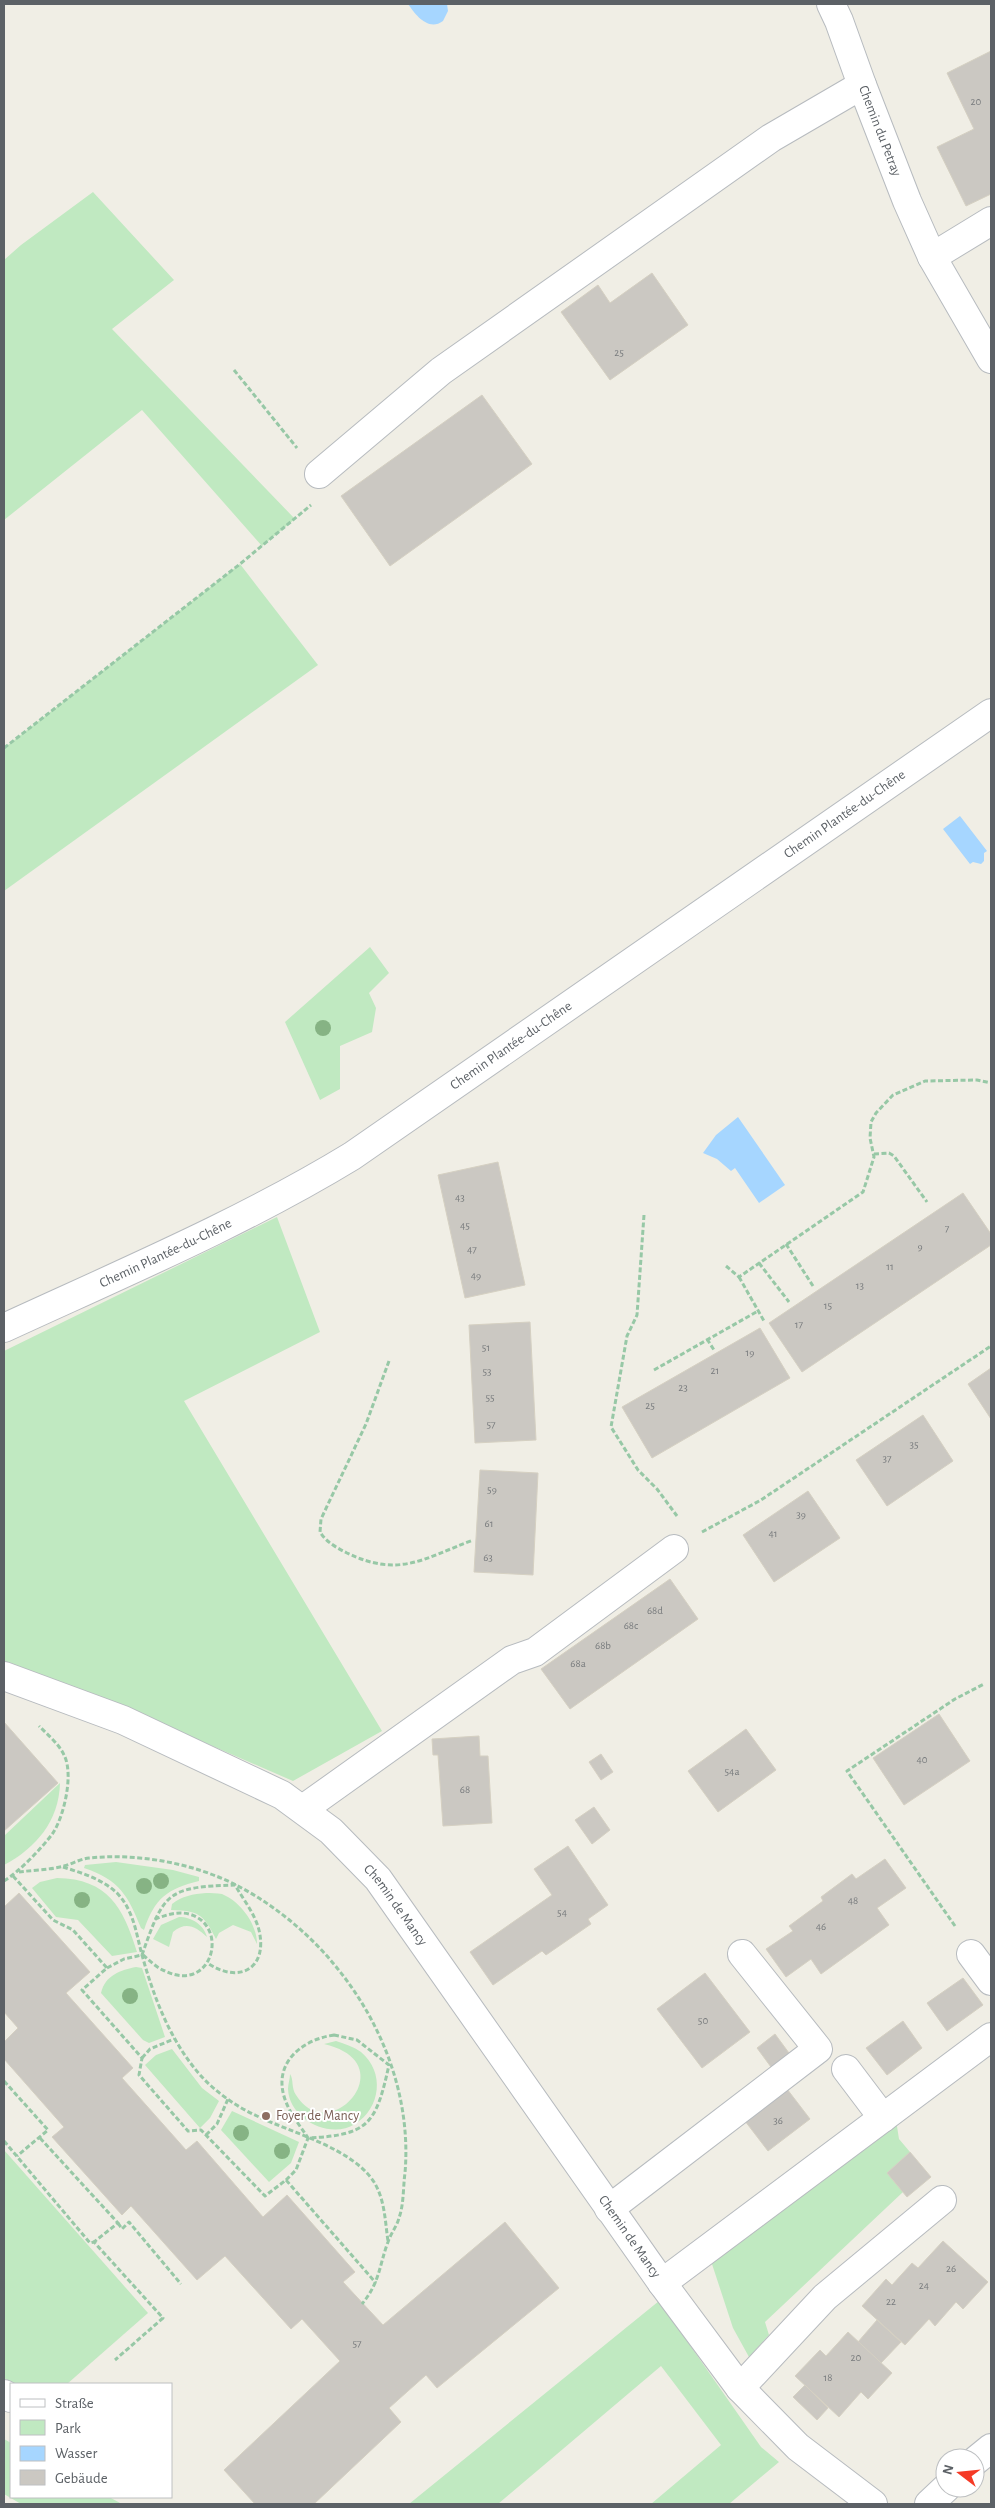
<svg xmlns="http://www.w3.org/2000/svg" width="995" height="2508" viewBox="0 0 995 2508" font-family="'Alegreya Sans',sans-serif">
  <style>
    .green { fill: #c0e9c1 }
    .water { fill: #a6d6ff }
    .building { fill: #cbc8c2; stroke: #d5d0c2 }
    .lines { fill: none; stroke-linecap: round; stroke-linejoin: round }
    .minor-casing { stroke: #b7bbbf; stroke-width: 30 }
    .path { stroke: #97c8a6; stroke-width: 3; stroke-dasharray: 5 2.5; stroke-linecap: butt }
    .minor { stroke: #fff; stroke-width: 28 }
    .tree { fill: #86b384 }
    .education-dot { fill: #8d6e63; stroke: #fff; stroke-width: 2 }
    .labels { text-anchor: middle; dominant-baseline: central; stroke-width: 4; stroke-linejoin: round; paint-order: stroke }
    .number-label { font-size: 11px; fill: #787b7d }
    .street-label { font-size: 14px; fill: #5c6166; stroke: #fff }
    .education-label { font-size: 14px; fill: #785e54; stroke: #fff; text-anchor: start }
  </style>
  <rect width="100%" height="100%" fill="#f0eee5"/>
  <!-- green -->
  <g class="green">
    <polygon points="93,192 174,280 112,329 295,519 262,546 142,410 4,520 4,260 21,245"/>
    <polygon points="240,564 318,665 4,891 4,748"/>
    <polygon points="370,947 389,973 369,993 376,1008 372,1032 340,1046 340,1089 320,1100 285,1022"/>
    <polygon points="277,1217 320,1332 184,1401 382,1731 293,1781 93,1694 4,1661 4,1351"/>
    <path d="M60 1783C59 1821 36 1848 4 1865V1836Z"/>
    <path d="M116 1862 173 1870 199 1877V1881C167 1889 155 1898 144 1930L141 1928C128 1896 120 1880 84 1868L85 1865Z"/>
    <path d="M57 1878C108 1879 123 1907 137 1952L112 1956 78 1920 56 1917 32 1888 40 1882Z"/>
    <path d="M206 1893C211 1893 217 1893 222 1894 241 1902 257 1924 257 1944L251 1932 233 1925 219 1933 216 1939C203 1913 198 1911 171 1910L172 1904C182 1896 193 1894 206 1893Z"/>
    <path d="M179 1917C192 1917 204 1925 207 1937 196 1927 186 1921 173 1932L169 1947 153 1939 161 1925Z"/>
    <path d="M136 1967 142 1968 165 2037 149 2043 143 2040 101 1993C105 1975 121 1970 136 1967Z"/>
    <path d="M336 2041C345 2044 354 2047 361 2052 385 2072 381 2108 355 2124 330 2140 289 2119 288 2089 288 2084 290 2079 290 2074 294 2080 291 2088 296 2095 329 2149 406 2063 324 2044Z"/>
    <polygon points="172,2049 202,2088 219,2101 210,2118 200,2128 145,2065 156,2055"/>
    <polygon points="232,2111 299,2142 291,2163 269,2182 221,2130"/>
    <polygon points="896,2120 899,2139 910,2152 887,2173 903,2192 765,2322 769,2335 749,2357 733,2328 711,2261"/>
    <polygon points="4,2150 148,2313 67,2384 14,2384 4,2378"/>
    <polygon points="659,2301 761,2447 779,2462 729,2504 651,2504 721,2445 661,2366 498,2504 409,2504"/>
    <polygon points="4,2439 11,2443 11,2497 109,2497 122,2504 21,2504 4,2494"/>
  </g>
  <!-- water -->
  <g class="water">
    <path d="M408 4H447L448 11 443 21C428 32 415 14 408 4Z"/>
    <polygon points="960,816 987,851 984,853 984,861 981,864 973,862 970,864 943,829"/>
    <polygon points="738,1117 785,1185 759,1203 735,1168 731,1171 717,1159 703,1153 716,1135"/>
  </g>
  <!-- building -->
  <g class="building">
    <polygon points="991,51 991,194 966,206 937,147 974,129 947,73"/>
    <polygon points="652,273 688,325 610,380 561,312 598,285 610,303"/>
    <polygon points="482,395 532,464 390,566 341,496"/>
    <polygon points="498,1162 525,1285 465,1298 438,1175"/>
    <polygon points="963,1193 991,1234 991,1245 802,1372 769,1323"/>
    <polygon points="530,1322 536,1440 475,1443 469,1325"/>
    <polygon points="760,1328 790,1378 652,1458 622,1407"/>
    <polygon points="991,1368 991,1419 968,1384"/>
    <polygon points="923,1415 953,1461 887,1506 856,1460"/>
    <polygon points="480,1470 538,1473 533,1575 474,1572"/>
    <polygon points="808,1491 840,1538 774,1582 743,1535"/>
    <polygon points="670,1579 698,1619 570,1709 541,1669"/>
    <polygon points="939,1714 970,1761 904,1805 873,1758"/>
    <polygon points="4,1722 58,1783 4,1831"/>
    <polygon points="746,1729 776,1770 718,1812 688,1771"/>
    <polygon points="479,1736 480,1756 488,1756 492,1823 443,1826 438,1755 433,1755 432,1739"/>
    <polygon points="601,1754 613,1772 601,1780 589,1762"/>
    <polygon points="594,1807 610,1830 592,1844 575,1820"/>
    <polygon points="568,1846 608,1905 588,1919 591,1924 546,1955 542,1951 493,1985 470,1952 552,1895 534,1869"/>
    <polygon points="885,1859 906,1888 877,1908 889,1925 821,1974 811,1959 786,1977 766,1949 793,1931 789,1926 823,1901 821,1897 852,1874 856,1879"/>
    <polygon points="19,1893 90,1972 66,1993 133,2068 122,2078 186,2150 197,2141 263,2217 287,2195 355,2272 343,2282 383,2325 505,2222 559,2288 437,2388 426,2375 389,2408 401,2422 314,2504 255,2504 224,2470 340,2361 302,2319 291,2329 225,2256 197,2280 131,2206 122,2215 52,2137 64,2127 4,2059 4,2042 18,2028 4,2012 4,1907"/>
    <polygon points="705,1973 750,2032 702,2068 657,2009"/>
    <polygon points="963,1978 983,2005 947,2031 927,2003"/>
    <polygon points="903,2021 922,2048 887,2075 866,2048"/>
    <polygon points="775,2034 789,2053 771,2067 757,2048"/>
    <polygon points="787,2089 810,2119 768,2151 745,2121"/>
    <polygon points="910,2152 931,2177 907,2197 887,2173"/>
    <polygon points="943,2241 988,2282 963,2309 956,2302 935,2326 929,2319 905,2345 862,2306 886,2279 892,2285 912,2263 918,2268"/>
    <polygon points="877,2320 901,2342 881,2363 858,2342"/>
    <polygon points="848,2332 892,2373 868,2399 861,2392 839,2417 795,2376 820,2350 826,2356"/>
    <polygon points="805,2385 828,2408 817,2420 793,2397"/>
  </g>
  <g class="lines">
    <defs>
      <g id="minor">
        <path id="s1" d="M831 4 839 21 862 85 907 201 932 257 991 359"/>
        <polyline points="932,257 991,221"/>
        <polyline points="319,474 441,371 771,138 862,85"/>
        <path id="s2" d="M4 1328C121 1274 242 1223 352 1156L991 713"/>
        <path id="s3" d="M4 1676 123 1720 282 1795 331 1831 378 1879 662 2283 740 2388 798 2447 873 2504"/>
        <polyline points="303,1809 512,1660 535,1652 674,1549"/>
        <polyline points="971,1954 991,1981"/>
        <polyline points="846,2069 883,2118"/>
        <polyline points="609,2209 818,2049 742,1954"/>
        <polyline points="662,2283 991,2037"/>
        <polyline points="740,2388 825,2297 942,2200"/>
        <polyline points="4,2394 11,2398"/>
        <polyline points="975,2461 991,2448"/>
        <polyline points="929,2504 946,2488"/>
      </g>
    </defs>
    <!-- minor casing -->
    <use href="#minor" class="minor-casing"/>
    <!-- path -->
    <g class="path">
      <polyline points="234,370 297,448"/>
      <polyline points="4,748 240,564 311,505"/>
      <polyline points="874,1154 889,1153 894,1156 927,1202"/>
      <polyline points="644,1215 637,1315 627,1336 611,1427 638,1470 657,1489 677,1516"/>
      <polyline points="786,1244 813,1286"/>
      <polyline points="759,1263 789,1302"/>
      <polyline points="726,1266 739,1277 863,1192 874,1157 870,1138 871,1122 876,1113 893,1095 925,1081 977,1080 991,1083"/>
      <polyline points="739,1277 764,1321"/>
      <polyline points="707,1339 714,1350"/>
      <path d="M389 1361 366 1424 321 1519 320 1532C326 1542 337 1548 347 1553 399 1578 423 1559 473 1540"/>
      <polyline points="654,1370 758,1311"/>
      <polyline points="702,1532 761,1500 991,1346"/>
      <path d="M63 1867C82 1873 102 1879 117 1893 134 1911 136 1933 142 1955 154 1998 171 2043 202 2077 217 2093 237 2107 257 2116 292 2133 352 2148 374 2182 385 2200 385 2221 388 2241"/>
      <path d="M19 1872C33 1870 49 1870 64 1866 72 1864 80 1859 89 1858 137 1853 193 1863 236 1885 339 1938 415 2055 405 2173 403 2187 404 2204 399 2218 397 2226 391 2233 388 2242 379 2266 380 2282 362 2304"/>
      <polyline points="13,1876 53,1920 73,1930 107,1968 82,1990 142,2058 139,2075 188,2131 201,2130 265,2196 286,2180 376,2283"/>
      <path d="M4 1881C19 1872 42 1848 53 1833 64 1816 74 1774 64 1755 59 1744 48 1735 39 1726"/>
      <polyline points="955,1926 847,1771 955,1699 984,1684"/>
      <path d="M143 1955C150 1961 157 1968 165 1971 213 1994 230 1925 189 1914 177 1911 166 1915 155 1919"/>
      <path d="M107 1968 124 1959 142 1955C164 1892 167 1887 235 1885 243 1899 255 1914 259 1930 268 1968 240 1984 209 1964"/>
      <path d="M334 2035 357 2040 389 2065C376 2123 370 2135 308 2138 301 2127 291 2115 286 2102 271 2065 300 2040 334 2035Z"/>
      <polyline points="142,2058 150,2049 174,2039"/>
      <polyline points="4,2081 48,2130 17,2156"/>
      <polyline points="206,2135 217,2124 228,2099"/>
      <polyline points="40,2138 118,2223 94,2242"/>
      <polyline points="4,2141 90,2243 94,2242 163,2318 115,2360"/>
      <polyline points="286,2180 296,2170 308,2138"/>
      <polyline points="118,2223 122,2229 129,2222 181,2284"/>
    </g>
    <!-- minor -->
    <use href="#minor" class="minor"/>
  </g>
  <!-- trees -->
  <g class="tree">
    <circle cx="323" cy="1028" r="8"/>
    <circle cx="161" cy="1881" r="8"/>
    <circle cx="144" cy="1886" r="8"/>
    <circle cx="82" cy="1900" r="8"/>
    <circle cx="130" cy="1996" r="8"/>
    <circle cx="241" cy="2133" r="8"/>
    <circle cx="282" cy="2151" r="8"/>
  </g>
  <!-- markers -->
  <circle class="education-dot" cx="266" cy="2116" r="5"/>
  <g class="labels">
    <!-- number labels -->
    <g class="number-label">
      <text x="976" y="101">20</text>
      <text x="619" y="352">25</text>
      <text x="460" y="1197">43</text>
      <text x="465" y="1225">45</text>
      <text x="947" y="1228">7</text>
      <text x="920" y="1246">9</text>
      <text x="472" y="1249">47</text>
      <text x="890" y="1266">11</text>
      <text x="476" y="1275">49</text>
      <text x="860" y="1285">13</text>
      <text x="828" y="1305">15</text>
      <text x="799" y="1324">17</text>
      <text x="486" y="1347">51</text>
      <text x="750" y="1352">19</text>
      <text x="715" y="1370">21</text>
      <text x="487" y="1371">53</text>
      <text x="683" y="1387">23</text>
      <text x="490" y="1397">55</text>
      <text x="650" y="1405">25</text>
      <text x="491" y="1424">57</text>
      <text x="914" y="1444">35</text>
      <text x="887" y="1458">37</text>
      <text x="492" y="1489">59</text>
      <text x="801" y="1514">39</text>
      <text x="489" y="1523">61</text>
      <text x="773" y="1533">41</text>
      <text x="488" y="1557">63</text>
      <text x="655" y="1610">68d</text>
      <text x="631" y="1625">68c</text>
      <text x="603" y="1645">68b</text>
      <text x="578" y="1663">68a</text>
      <text x="922" y="1759">40</text>
      <text x="732" y="1771">54a</text>
      <text x="465" y="1789">68</text>
      <text x="853" y="1900">48</text>
      <text x="562" y="1912">54</text>
      <text x="821" y="1926">46</text>
      <text x="703" y="2020">50</text>
      <text x="778" y="2120">36</text>
      <text x="951" y="2268">26</text>
      <text x="924" y="2285">24</text>
      <text x="891" y="2301">22</text>
      <text x="357" y="2343">57</text>
      <text x="856" y="2357">20</text>
      <text x="828" y="2377">18</text>
    </g>
    <!-- street labels -->
    <g class="street-label">
      <text stroke="none"><textPath href="#s1" startOffset="136">Chemin du Petray</textPath></text>
      <text stroke="none"><textPath href="#s2" startOffset="988">Chemin Plantée-du-Chêne</textPath></text>
      <text stroke="none"><textPath href="#s2" startOffset="582">Chemin Plantée-du-Chêne</textPath></text>
      <text stroke="none"><textPath href="#s2" startOffset="178">Chemin Plantée-du-Chêne</textPath></text>
      <text stroke="none"><textPath href="#s3" startOffset="462">Chemin de Mancy</textPath></text>
      <text stroke="none"><textPath href="#s3" startOffset="868">Chemin de Mancy</textPath></text>
    </g>
    <!-- education labels -->
    <g class="education-label">
      <text x="276" y="2116">Foyer de Mancy</text>
    </g>
  </g>
  <!-- border -->
  <rect width="995" height="2508" fill="none" stroke="#5c6166" stroke-width="10"/>
  <!-- legend -->
  <rect x="10" y="2383" width="162" height="115" fill="#ffffff" stroke="#bec0c2"/>
  <rect x="20" y="2399" width="25" height="8" fill="#ffffff" stroke="#bec0c2"/>
  <text x="55" y="2408" font-size="15" fill="#5c6166">Straße</text>
  <rect x="20" y="2420" width="25" height="15" fill="#c0e9c1" stroke="#bec0c2"/>
  <text x="55" y="2433" font-size="15" fill="#5c6166">Park</text>
  <rect x="20" y="2446" width="25" height="15" fill="#a6d6ff" stroke="#bec0c2"/>
  <text x="55" y="2458" font-size="15" fill="#5c6166">Wasser</text>
  <rect x="20" y="2470" width="25" height="15" fill="#cbc8c2" stroke="#bec0c2"/>
  <text x="55" y="2483" font-size="15" fill="#5c6166">Gebäude</text>
  <!-- north arrow -->
  <g transform="translate(960 2473) rotate(286)"><circle r="24" fill="#ffffff" stroke="#bec0c2"/>
  <path d="M0-4L9 19L0 12L-9 19Z" fill="#f53a26"/>
  <text y="-8" font-size="14" font-weight="bold" text-anchor="middle" fill="#5c6166">N</text>
  </g>
</svg>
